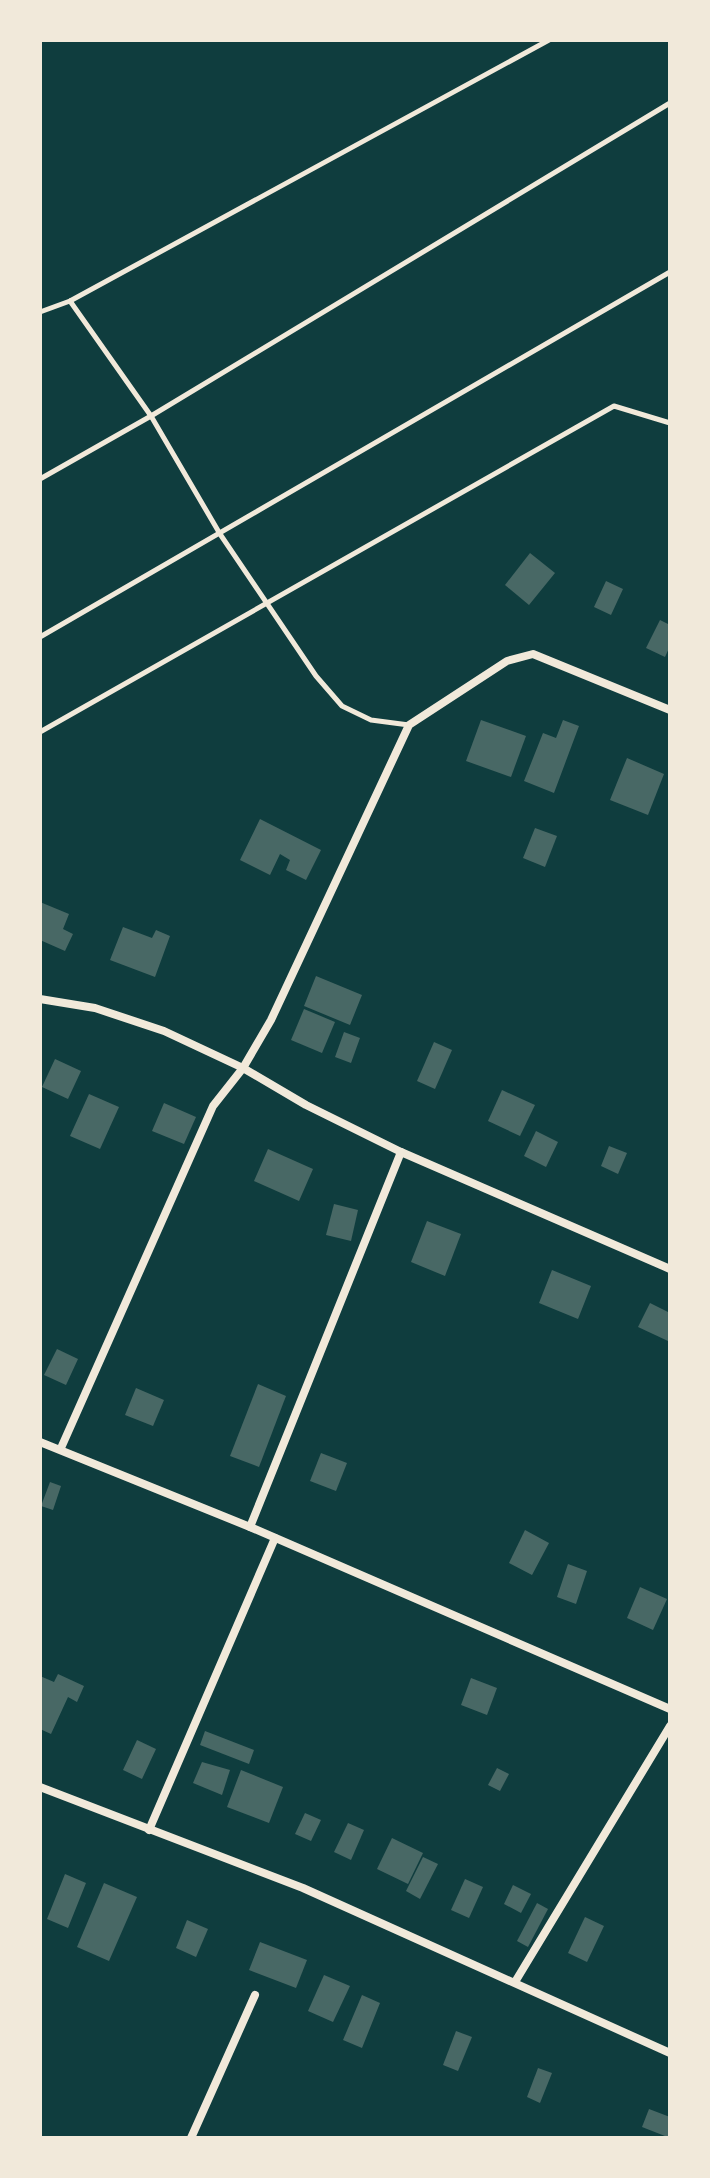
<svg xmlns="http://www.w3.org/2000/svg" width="710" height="2178" viewBox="0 0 710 2178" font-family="'Open Sans',sans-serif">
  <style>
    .building { fill: #486865 }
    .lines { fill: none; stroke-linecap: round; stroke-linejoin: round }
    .service { stroke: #f1e9da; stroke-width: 5 }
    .minor { stroke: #f1e9da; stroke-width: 8 }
  </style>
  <rect width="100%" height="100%" fill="#0f3d3e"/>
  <!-- building -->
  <g class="building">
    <polygon points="530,553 555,573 529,605 505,585"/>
    <polygon points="606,581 623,589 611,615 594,607"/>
    <polygon points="660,620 670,625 670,646 665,657 646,648"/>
    <polygon points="481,720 526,736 511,777 466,761"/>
    <polygon points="563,720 579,726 554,793 524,781 543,733 556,738"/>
    <polygon points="627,758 664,774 648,815 610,800"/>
    <polygon points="260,819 321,850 306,880 286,870 290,860 280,854 270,875 240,860"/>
    <polygon points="535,828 557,836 545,867 523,858"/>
    <polygon points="40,902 69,914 63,929 73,934 65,951 40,940"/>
    <polygon points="123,927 152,938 156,930 170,936 155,977 110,960"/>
    <polygon points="316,976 362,995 350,1025 304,1006"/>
    <polygon points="304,1009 335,1022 322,1053 291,1040"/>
    <polygon points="344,1032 360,1038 351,1063 335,1057"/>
    <polygon points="434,1042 452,1050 435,1089 417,1081"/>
    <polygon points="55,1059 81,1071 68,1099 42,1087"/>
    <polygon points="502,1090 535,1105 520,1136 488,1121"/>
    <polygon points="89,1094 119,1107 100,1149 70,1136"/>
    <polygon points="164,1103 196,1117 184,1144 152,1131"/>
    <polygon points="536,1131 558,1142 546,1167 524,1156"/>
    <polygon points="609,1146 627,1153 618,1174 601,1166"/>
    <polygon points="268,1149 313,1169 299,1201 254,1181"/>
    <polygon points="334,1204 358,1210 351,1241 326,1235"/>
    <polygon points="427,1221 461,1234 445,1276 411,1262"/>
    <polygon points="552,1270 591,1286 578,1319 539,1303"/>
    <polygon points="650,1303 670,1313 668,1341 638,1327"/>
    <polygon points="57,1349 78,1359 66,1385 44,1375"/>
    <polygon points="258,1384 286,1396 259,1467 230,1456"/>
    <polygon points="136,1388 164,1400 153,1426 125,1415"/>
    <polygon points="321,1453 347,1463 336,1491 310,1481"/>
    <polygon points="50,1482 61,1486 53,1510 41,1506"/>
    <polygon points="525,1530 549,1543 532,1575 509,1563"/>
    <polygon points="568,1564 587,1571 576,1604 557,1597"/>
    <polygon points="640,1587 667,1599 653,1630 627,1618"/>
    <polygon points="58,1674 84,1686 77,1702 68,1697 51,1734 40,1729 40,1676 54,1682"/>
    <polygon points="471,1678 497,1688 487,1715 461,1705"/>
    <polygon points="205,1731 254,1750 249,1764 200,1745"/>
    <polygon points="137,1740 156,1749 142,1779 123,1770"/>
    <polygon points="202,1762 230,1770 222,1795 193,1783"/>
    <polygon points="497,1768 509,1774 500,1791 488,1785"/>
    <polygon points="241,1770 283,1787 269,1823 227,1807"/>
    <polygon points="305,1813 321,1820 311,1841 295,1834"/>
    <polygon points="348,1823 364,1830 351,1860 334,1852"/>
    <polygon points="392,1838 423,1853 408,1884 377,1869"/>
    <polygon points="423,1857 438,1864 420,1899 406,1891"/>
    <polygon points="65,1874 86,1883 68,1928 47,1919"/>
    <polygon points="465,1879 483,1887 469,1918 451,1910"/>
    <polygon points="104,1883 137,1897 109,1961 77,1947"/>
    <polygon points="513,1885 531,1894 521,1913 504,1904"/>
    <polygon points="537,1903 548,1909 528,1947 517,1941"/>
    <polygon points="585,1917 604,1926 587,1962 568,1953"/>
    <polygon points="187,1920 208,1929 196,1957 176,1948"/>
    <polygon points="260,1942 307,1960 296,1988 249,1970"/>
    <polygon points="324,1975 350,1986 333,2022 308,2011"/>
    <polygon points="362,1995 380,2003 362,2048 343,2040"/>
    <polygon points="456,2031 472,2037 458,2071 443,2065"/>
    <polygon points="538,2068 552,2073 540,2103 527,2097"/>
    <polygon points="649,2109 670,2117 670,2138 642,2127"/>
  </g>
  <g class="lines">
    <!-- service -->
    <g class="service">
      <polyline points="70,301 151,416 220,534 316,676 342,706 371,720 409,725"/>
      <polyline points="40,312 70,301 549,40"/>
      <polyline points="40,479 151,416 670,103"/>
      <polyline points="40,637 670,272"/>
      <polyline points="40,732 614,406 670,423"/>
    </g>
    <!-- minor -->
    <g class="minor">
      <polyline points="40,999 95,1008 164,1031 243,1068 306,1105 401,1152 670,1269"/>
      <polyline points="40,1442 250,1527 670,1709"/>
      <polyline points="61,1448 213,1106 243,1068 271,1020 409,725 507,661 533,654 670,710"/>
      <polyline points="250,1527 401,1152"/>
      <polyline points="40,1787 303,1888 670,2053"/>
      <polyline points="149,1830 275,1538"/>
      <polyline points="515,1982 670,1726"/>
      <polyline points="191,2138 255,1995"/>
    </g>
  </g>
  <!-- border -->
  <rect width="710" height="2178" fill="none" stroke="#f1e9da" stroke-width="84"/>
</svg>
